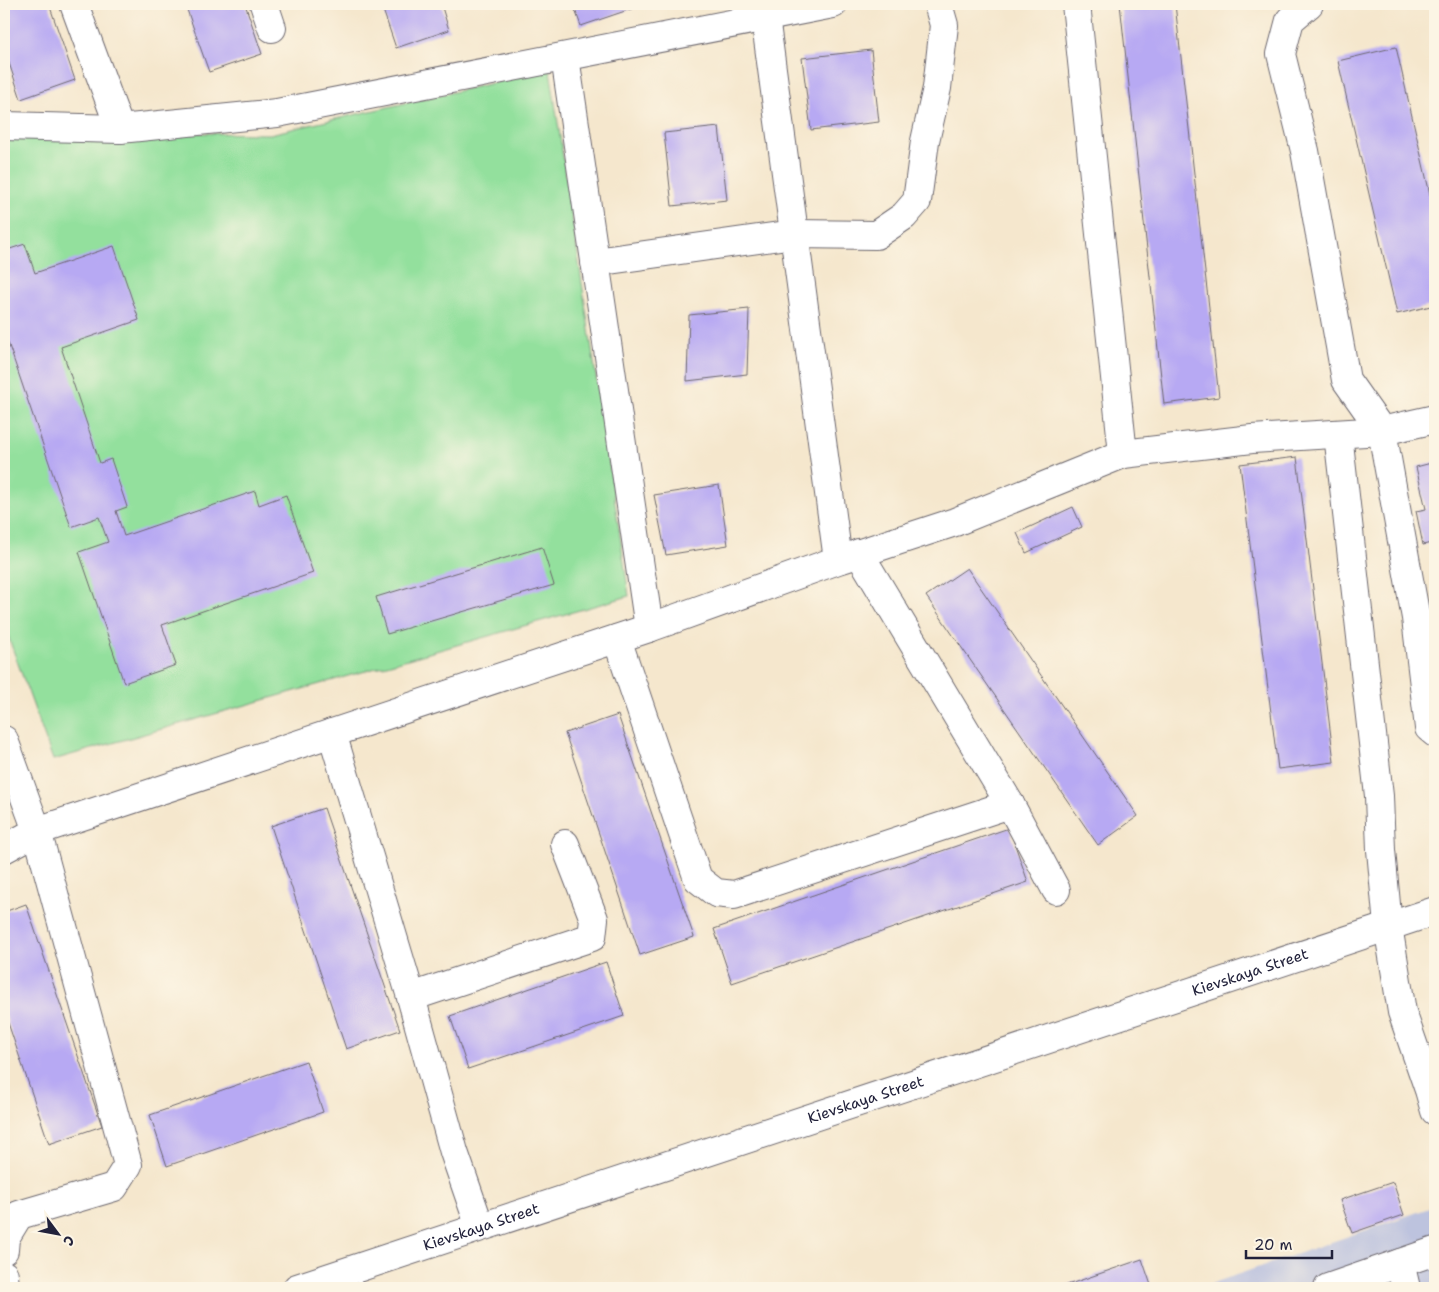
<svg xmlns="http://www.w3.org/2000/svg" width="1439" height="1292" viewBox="0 0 1439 1292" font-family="'Shantell Sans',sans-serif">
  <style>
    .industrial { fill: #bdc3de }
    .green { fill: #93e09d; stroke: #5a816c }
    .building { fill: #b7a9f3 }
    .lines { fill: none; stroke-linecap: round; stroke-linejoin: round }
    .minor-casing { stroke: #6c676e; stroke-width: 30 }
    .highway-casing { stroke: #6c676e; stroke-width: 30 }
    .minor { stroke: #fff; stroke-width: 28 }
    .highway { stroke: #fff; stroke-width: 28 }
    .labels { text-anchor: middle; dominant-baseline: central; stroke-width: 5; stroke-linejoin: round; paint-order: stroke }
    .street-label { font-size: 15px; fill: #22223b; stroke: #fcf5e5 }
  </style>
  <rect width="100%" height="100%" fill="#fcf5e5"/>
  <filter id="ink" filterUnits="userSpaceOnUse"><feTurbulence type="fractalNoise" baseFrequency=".02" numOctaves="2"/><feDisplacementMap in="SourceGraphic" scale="10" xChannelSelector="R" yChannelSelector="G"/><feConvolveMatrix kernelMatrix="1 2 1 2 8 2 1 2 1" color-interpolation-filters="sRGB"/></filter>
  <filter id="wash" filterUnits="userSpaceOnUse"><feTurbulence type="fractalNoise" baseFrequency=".0096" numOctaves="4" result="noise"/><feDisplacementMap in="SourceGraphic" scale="20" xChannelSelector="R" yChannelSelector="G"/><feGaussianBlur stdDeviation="1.12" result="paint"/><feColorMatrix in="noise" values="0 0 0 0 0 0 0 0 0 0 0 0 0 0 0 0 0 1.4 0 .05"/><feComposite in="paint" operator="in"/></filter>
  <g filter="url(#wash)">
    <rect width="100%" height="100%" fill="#f5e7cd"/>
    <!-- industrial -->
    <polygon class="industrial" points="1435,1206 1435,1288 1199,1288"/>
    <!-- green -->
    <polygon class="green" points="550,70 629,596 53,760 4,625 4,134 18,131 270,134"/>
    <g id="blocks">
      <!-- building -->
      <g class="building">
        <polygon points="4,4 49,4 75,80 21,99 4,48"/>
        <polygon points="185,4 245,4 262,54 209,72"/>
        <polygon points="381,4 441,4 449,30 396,48"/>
        <polygon points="573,4 632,4 634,8 581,26"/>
        <polygon points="1120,4 1175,4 1219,397 1164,404"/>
        <polygon points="1396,47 1435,216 1435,305 1397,314 1338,61"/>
        <polygon points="871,50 879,122 811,130 802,58"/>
        <polygon points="719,127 727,200 672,206 664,133"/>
        <polygon points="25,244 35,273 114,246 139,320 61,347 100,463 111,459 127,507 116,511 124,536 255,491 259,505 286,495 313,573 162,625 176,665 124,683 79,552 108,542 99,517 71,527 4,331 4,251"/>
        <polygon points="749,309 747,374 687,381 689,315"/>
        <polygon points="1297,457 1334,762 1278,769 1240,464"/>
        <polygon points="1435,462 1435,542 1423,545 1416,511 1426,509 1416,467"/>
        <polygon points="719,485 728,545 666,555 654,495"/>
        <polygon points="1073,507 1082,527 1026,553 1017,533"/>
        <polygon points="542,547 554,585 387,634 376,597"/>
        <polygon points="967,568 1138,816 1098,845 926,596"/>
        <polygon points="618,715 694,937 640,955 565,733"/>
        <polygon points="324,808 400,1030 346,1049 271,826"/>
        <polygon points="1009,828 1028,882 732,983 714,929"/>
        <polygon points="26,904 102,1126 49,1144 4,1011 4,912"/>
        <polygon points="606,962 624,1016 468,1069 450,1016"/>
        <polygon points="306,1061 323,1112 167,1166 150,1115"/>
        <polygon points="1393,1182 1404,1215 1352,1233 1340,1200"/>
        <polygon points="1142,1259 1152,1288 1068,1288 1067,1285"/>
      </g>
    </g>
  </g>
  <g filter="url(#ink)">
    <use href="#blocks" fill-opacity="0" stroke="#6c676e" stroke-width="1"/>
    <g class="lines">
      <defs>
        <g id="minor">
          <polyline points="74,4 120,129"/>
          <polyline points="264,4 272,28"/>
          <polyline points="1076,4 1123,454 1252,439 1382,431 1435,419"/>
          <polyline points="1309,4 1290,20 1281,54 1305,151 1346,380 1382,431 1416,618 1429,728 1435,733"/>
          <polyline points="565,57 649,628"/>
          <polyline points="4,126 120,129 277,113 833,4"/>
          <polyline points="595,262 794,234 876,235 904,216 917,201 925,141 937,88 944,25 938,4"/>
          <polyline points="1338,434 1379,796 1381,850 1388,926 1402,1012 1429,1090 1435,1111"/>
          <polyline points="842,559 955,522 1123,454"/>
          <polyline points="617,639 698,879 716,893 734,895 1010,804 859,553"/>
          <polyline points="332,733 411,997 454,1152 480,1227"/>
          <polyline points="4,740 37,831 128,1165 114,1187 19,1215 5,1238 4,1250"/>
          <polyline points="1010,804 1056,890"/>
          <polyline points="4,849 37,831 649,628 838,560 765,17"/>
          <polyline points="411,997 592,937 594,919 565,844"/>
          <polyline points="1400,1263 1406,1288"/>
          <polyline points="4,1275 5,1288"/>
          <polyline points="1328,1288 1435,1251"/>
        </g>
        <g id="highway">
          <path id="s1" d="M297 1288 1435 911"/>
        </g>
      </defs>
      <!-- minor casing -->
      <use href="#minor" class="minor-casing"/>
      <!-- highway casing -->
      <use href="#highway" class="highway-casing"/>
      <!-- minor -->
      <use href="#minor" class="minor"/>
      <!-- highway -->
      <use href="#highway" class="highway"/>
    </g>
  </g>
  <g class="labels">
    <!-- street labels -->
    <g class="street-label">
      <text stroke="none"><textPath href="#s1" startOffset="1004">Kievskaya Street</textPath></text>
      <text stroke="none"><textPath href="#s1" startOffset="599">Kievskaya Street</textPath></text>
      <text stroke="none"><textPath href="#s1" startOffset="194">Kievskaya Street</textPath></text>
    </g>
  </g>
  <!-- margin -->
  <rect width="1439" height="1292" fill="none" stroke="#fcf5e5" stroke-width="20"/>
  <!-- north arrow -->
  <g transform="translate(58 1234) rotate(122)" stroke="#fcf5e5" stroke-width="4" paint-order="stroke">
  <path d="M0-4L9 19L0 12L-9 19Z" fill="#22223b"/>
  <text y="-8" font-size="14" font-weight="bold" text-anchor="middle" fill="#22223b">С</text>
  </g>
  <!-- scale -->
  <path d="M1246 1250v8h86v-8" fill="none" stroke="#22223b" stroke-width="2.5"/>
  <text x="1254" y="1250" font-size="15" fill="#22223b" stroke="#fcf5e5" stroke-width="4" paint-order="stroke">20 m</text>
</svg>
